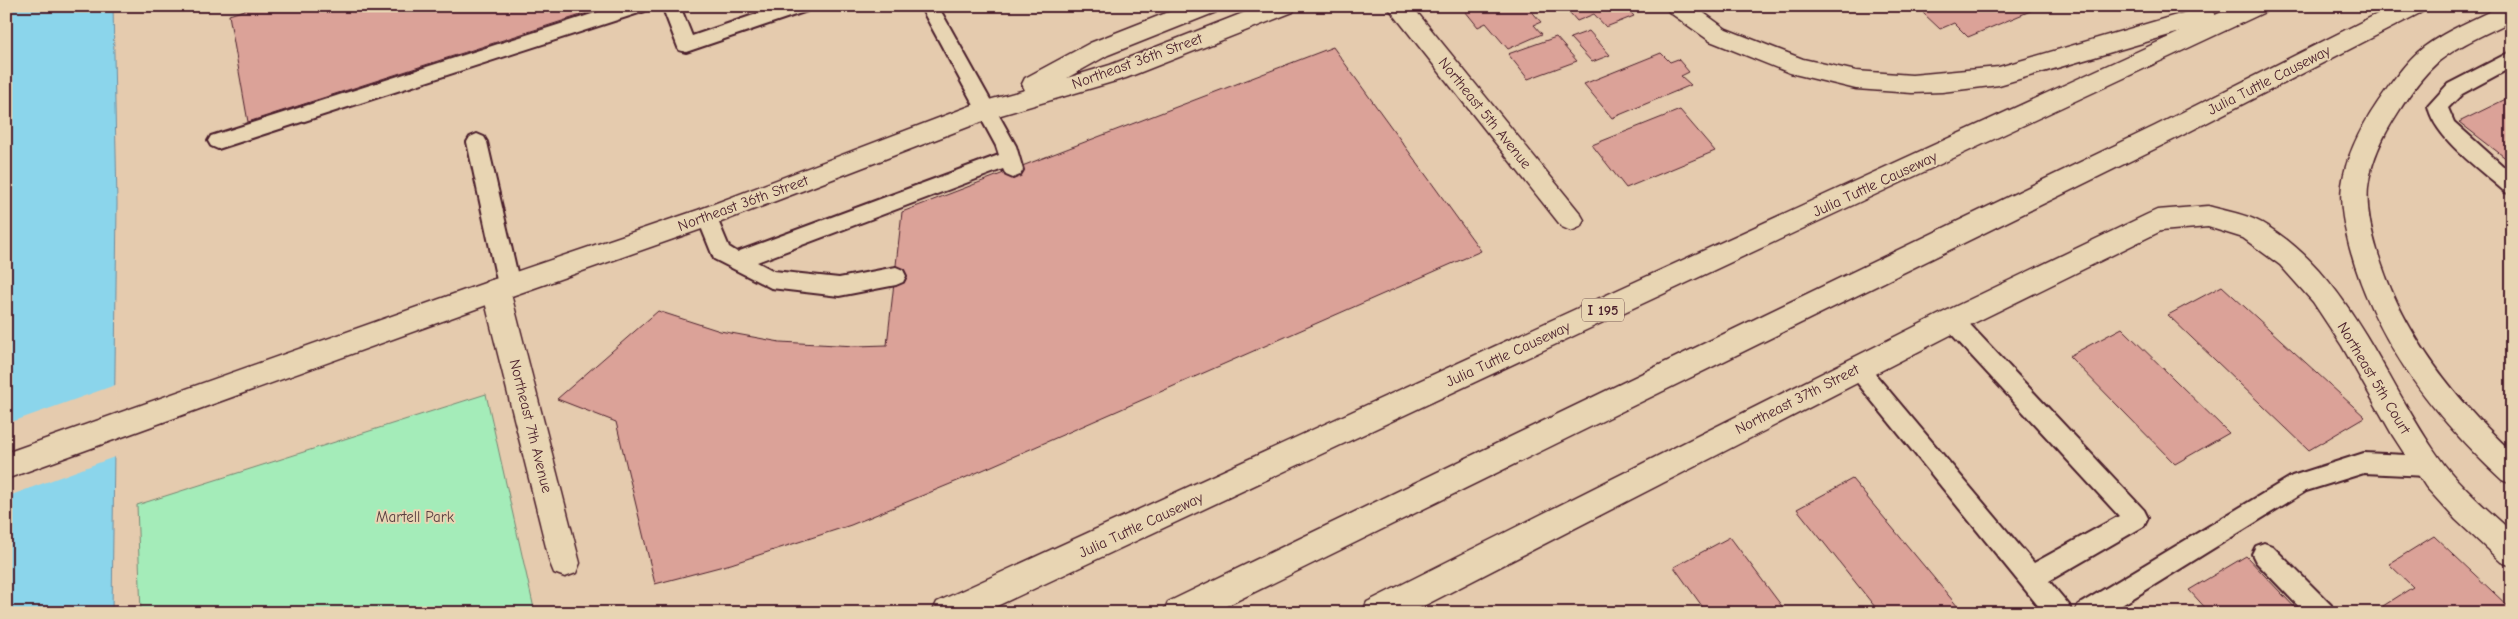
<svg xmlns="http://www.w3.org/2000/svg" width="2518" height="619" viewBox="0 0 2518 619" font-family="'Comic Neue',sans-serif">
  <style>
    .green { fill: #a4ecb9; stroke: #778672 }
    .water { fill: #8bd5eb; stroke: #718c9e }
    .pier { fill: #e5cbae }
    .building { fill: #dba298; stroke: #4a1f2b }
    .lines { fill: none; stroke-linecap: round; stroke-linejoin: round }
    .lane-casing { stroke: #4a1f2b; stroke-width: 4 }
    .street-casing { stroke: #4a1f2b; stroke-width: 3 }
    .primary-casing { stroke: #4a1f2b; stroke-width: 3 }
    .highway-casing { stroke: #4a1f2b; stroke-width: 3 }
    .lane { fill: #e8d5b3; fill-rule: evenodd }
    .street { fill: #e8d5b3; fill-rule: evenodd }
    .primary { fill: #e8d5b3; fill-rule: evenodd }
    .highway { fill: #e8d5b3; fill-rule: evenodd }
    .labels { text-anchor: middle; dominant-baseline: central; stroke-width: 4; stroke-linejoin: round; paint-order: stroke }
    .shield { fill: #e8d5b3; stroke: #795654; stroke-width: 1 }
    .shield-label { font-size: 14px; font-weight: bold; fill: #4a1f2b }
    .street-label { font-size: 15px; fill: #4a1f2b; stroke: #e8d5b3 }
    .park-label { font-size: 15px; fill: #583e40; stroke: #e8d5b3 }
  </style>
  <rect width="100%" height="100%" fill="#e5cbae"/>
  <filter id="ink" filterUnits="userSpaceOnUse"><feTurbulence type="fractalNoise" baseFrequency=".02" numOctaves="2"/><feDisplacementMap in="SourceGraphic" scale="10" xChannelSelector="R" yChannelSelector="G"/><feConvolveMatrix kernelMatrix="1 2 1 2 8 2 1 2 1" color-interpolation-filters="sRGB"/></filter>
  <g filter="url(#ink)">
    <!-- green -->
    <polygon class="green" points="486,394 535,613 141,613 137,505"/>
    <!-- water -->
    <polygon class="water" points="6,6 113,6 117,203 112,613 6,613"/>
    <!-- pier -->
    <polygon class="pier" points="118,384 117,456 6,497 6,424"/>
    <!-- building -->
    <g class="building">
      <polygon points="258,6 609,6 248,122 229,15"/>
      <polygon points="1461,6 1527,6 1541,22 1534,25 1542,34 1508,49 1486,23 1478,27"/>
      <polygon points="1564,6 1625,6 1634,16 1606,27 1594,14 1577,21"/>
      <polygon points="1939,6 2039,6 2040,7 1968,37 1954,23 1940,29 1923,13"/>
      <polygon points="1589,31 1610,55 1592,62 1570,38"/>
      <polygon points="1556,37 1577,61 1528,79 1508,54"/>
      <polygon points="1333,47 1481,251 960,480 851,525 731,564 655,584 616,422 557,399 658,311 720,331 780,342 856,346 887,345 902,212"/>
      <polygon points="1661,53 1670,62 1678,59 1689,72 1681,76 1691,85 1612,118 1584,84"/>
      <polygon points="2512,96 2512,163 2459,122"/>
      <polygon points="1680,110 1715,151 1626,188 1592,145"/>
      <polygon points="2222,286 2365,417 2309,450 2168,315"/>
      <polygon points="2122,328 2229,433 2175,464 2069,356"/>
      <polygon points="1852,479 1963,613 1877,613 1879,612 1797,509"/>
      <polygon points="2434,536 2512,610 2512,613 2389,613 2383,606 2413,587 2389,564"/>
      <polygon points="1730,537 1787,613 1707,613 1674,567"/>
      <polygon points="2246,556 2300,613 2210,613 2189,590"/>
    </g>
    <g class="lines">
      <defs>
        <g id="lane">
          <polygon points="617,6 648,6 645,11 218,149 211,146 208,141 211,136"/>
          <polygon points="662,6 680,6 692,36 780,6 810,6 807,11 686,52 679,50 677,45"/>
          <polygon points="920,6 938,6 1016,146 1023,170 1020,175 1013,178 1006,175 1003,169 757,262 774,271 839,278 896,267 903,270 906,276 903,282 896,285 839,296 771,288 714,259 697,217 700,211 707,209 714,211 729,247 737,252 999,155 996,146"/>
          <path d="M2512 51V67L2462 94 2448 108 2454 122 2512 174V194L2505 192C2481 170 2434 138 2428 106L2448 84Z"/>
          <polygon points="477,134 484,137 487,142 520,285 516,291 509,294 502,291 498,285 467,142 470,137"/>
          <polygon points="1953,312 1961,315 2144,510 2148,518 2144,526 2049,581 2069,605 2072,613 2044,613 1846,369 1849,362 1857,360 1865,362 2034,563 2119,516 1945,327 1942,321 1945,315"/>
          <polygon points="2364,453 2427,456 2435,459 2438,466 2435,473 2427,476 2364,473 2306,491 2109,613 2075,613 2078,605 2292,476"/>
          <polygon points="2264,543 2272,546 2331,605 2334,613 2305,613 2256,562 2252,554 2256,546"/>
        </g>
        <g id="street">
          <polygon points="1387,6 1412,6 1580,213 1584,220 1580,227 1571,231 1562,227"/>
          <path d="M2208 206C2225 211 2246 214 2262 223 2349 273 2383 378 2438 456 2458 485 2486 508 2512 532V566L2501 562 2456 520 2426 487 2393 436 2342 346 2313 302 2280 265 2243 238 2208 227 2161 231 1972 324 1410 613H1362L1367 602 1952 308 2148 214 2157 210Z"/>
          <polygon points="496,279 506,282 510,290 580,563 576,573 565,577 554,573 550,563 482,290 486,282"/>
        </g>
        <polygon id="primary" points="1184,6 1220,6 1216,12 1108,55 1067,78 1110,65 1261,6 1297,6 1293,12 1126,78 994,117 716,224 506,298 496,301 486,298 482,290 486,282 698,210 978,103 1025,90 1022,84 1025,78 1090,43"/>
        <g id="highway">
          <polygon points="1665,6 1694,6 1726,29 1803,59 1856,71 1912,75 1999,67 2204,7 2212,10 2215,15 2235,6 2269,6 2265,12 982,613 932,613 937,602 2180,32 1999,85 1942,92 1912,93 1856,89 1790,73 1710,41 1669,12"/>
          <polygon points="2393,6 2426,6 2422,12 2173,140 1212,613 1163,613 1168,602 2155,126"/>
          <path d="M2501 6H2512V21C2487 33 2461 44 2439 61 2423 75 2410 93 2399 111 2384 134 2371 159 2368 187 2366 208 2371 230 2377 250 2400 330 2452 396 2512 452V484L2502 480C2433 416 2375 341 2350 249 2345 229 2339 206 2342 185 2346 155 2361 127 2378 102 2392 82 2405 62 2424 47 2447 30 2475 19 2501 6Z"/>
          <polygon points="496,279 506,282 510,290 506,298 6,479 6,453"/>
        </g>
      </defs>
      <!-- lane casing -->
      <use href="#lane" class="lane-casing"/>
      <!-- street casing -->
      <use href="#street" class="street-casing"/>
      <!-- primary casing -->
      <use href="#primary" class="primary-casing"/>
      <!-- highway casing -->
      <use href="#highway" class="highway-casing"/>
      <!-- lane -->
      <use href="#lane" class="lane"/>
      <!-- street -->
      <use href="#street" class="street"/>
      <!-- primary -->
      <use href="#primary" class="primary"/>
      <!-- highway -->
      <use href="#highway" class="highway"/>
    </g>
  </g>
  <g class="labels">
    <!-- shield labels -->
    <rect class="shield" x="1582" y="298.5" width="42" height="23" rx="4"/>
    <g class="shield-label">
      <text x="1603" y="310">I 195</text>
    </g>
    <!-- street labels -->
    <g class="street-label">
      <text transform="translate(1137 61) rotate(-20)">Northeast 36th Street</text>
      <text transform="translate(2269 80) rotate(-27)">Julia Tuttle Causeway</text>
      <text transform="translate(1485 113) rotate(51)">Northeast 5th Avenue</text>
      <text transform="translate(1875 184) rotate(-25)">Julia Tuttle Causeway</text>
      <text transform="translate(743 203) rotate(-20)">Northeast 36th Street</text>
      <text transform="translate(1508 354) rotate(-25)">Julia Tuttle Causeway</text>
      <text transform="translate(2374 378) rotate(59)">Northeast 5th Court</text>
      <text transform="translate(1797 399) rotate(-27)">Northeast 37th Street</text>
      <text transform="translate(531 426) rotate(76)">Northeast 7th Avenue</text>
      <text transform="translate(1141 525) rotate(-25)">Julia Tuttle Causeway</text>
    </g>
    <!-- park labels -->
    <g class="park-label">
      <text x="415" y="517">Martell Park</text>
    </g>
  </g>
  <!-- margin -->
  <rect width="2518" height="619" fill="none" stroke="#e8d5b3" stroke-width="25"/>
  <rect x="12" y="12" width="2493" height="594" fill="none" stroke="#4a1f2b" stroke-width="2" filter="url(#ink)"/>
</svg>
